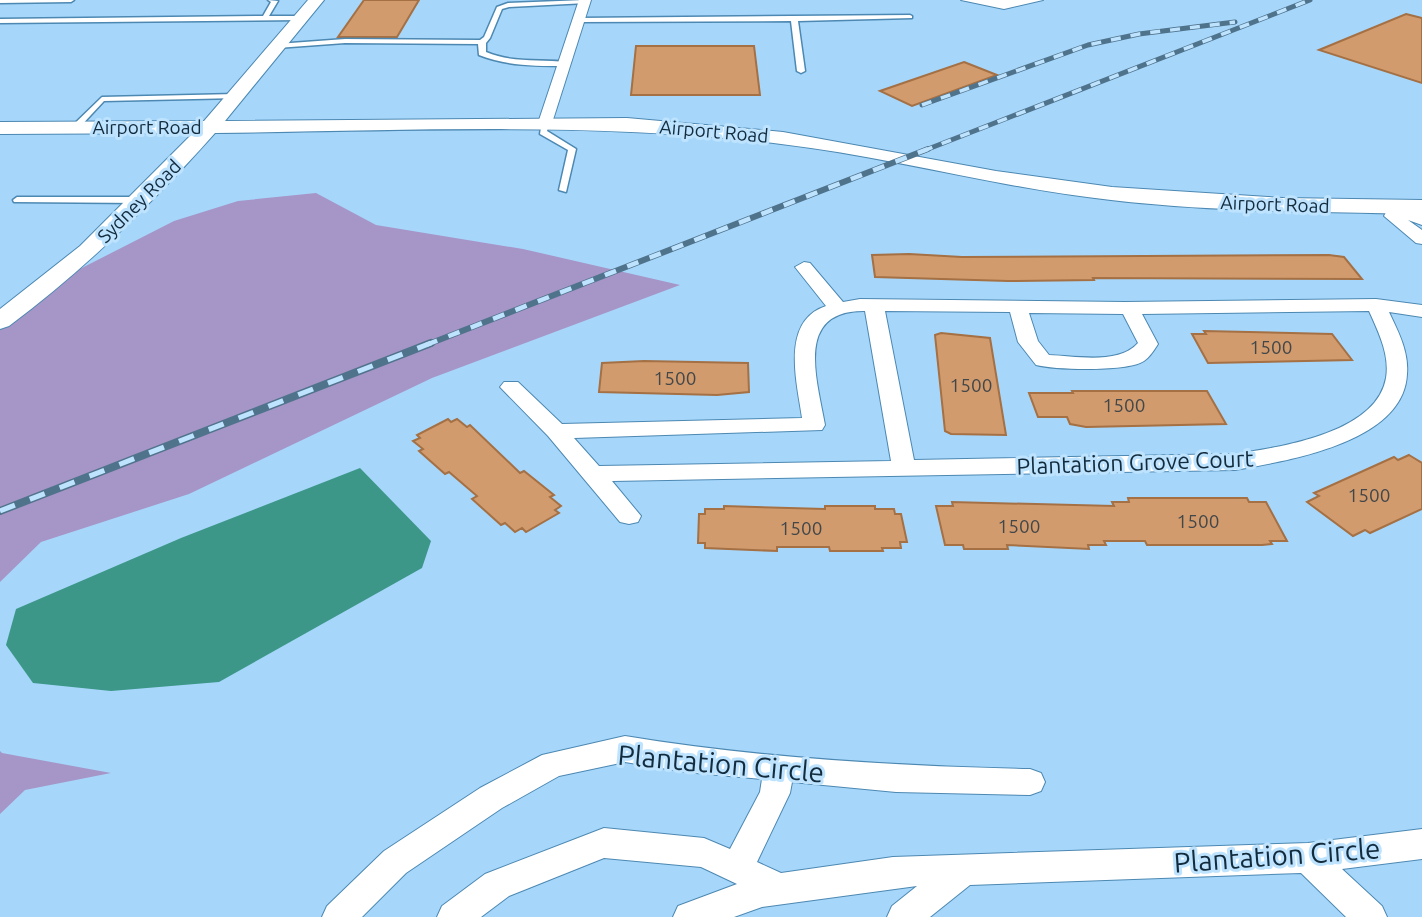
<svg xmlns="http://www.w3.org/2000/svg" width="1422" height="917" viewBox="0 0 1422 917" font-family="Ubuntu,sans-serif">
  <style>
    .green { fill: #a695c7 }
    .water { fill: #3c9788 }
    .building { fill: #d29b6e; stroke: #a47044; stroke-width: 2 }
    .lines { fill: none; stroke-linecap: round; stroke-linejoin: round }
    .service-casing { stroke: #4c88b2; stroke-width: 3 }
    .minor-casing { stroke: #4c88b2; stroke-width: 2 }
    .tertiary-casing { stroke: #4c88b2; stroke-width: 2 }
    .service { fill: #fff; fill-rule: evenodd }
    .minor { fill: #fff; fill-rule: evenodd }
    .tertiary { fill: #fff; fill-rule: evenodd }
    .rail-far2-casing { stroke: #50738c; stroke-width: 5 }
    .rail-far1-casing { stroke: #50738c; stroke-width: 6 }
    .rail-casing { stroke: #50738c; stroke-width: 8 }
    .rail-far2 { stroke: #bee3fe; stroke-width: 3.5; stroke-dasharray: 10; stroke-linecap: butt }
    .rail-far1 { stroke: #bee3fe; stroke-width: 4.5; stroke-dasharray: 12; stroke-linecap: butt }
    .rail { stroke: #bee3fe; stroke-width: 5; stroke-dasharray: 16; stroke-linecap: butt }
    .labels { text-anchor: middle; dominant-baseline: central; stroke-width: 6; stroke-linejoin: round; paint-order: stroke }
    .far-street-label { font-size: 19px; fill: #122b3d; stroke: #bee3fe }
    .number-label { font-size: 19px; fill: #424749 }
    .street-label { font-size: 23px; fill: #122b3d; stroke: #bee3fe }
    .near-street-label { font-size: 28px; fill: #122b3d; stroke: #bee3fe }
  </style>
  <rect width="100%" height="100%" fill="#a6d7fb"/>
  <!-- green -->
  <g class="green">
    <polygon points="316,193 376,225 523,249 680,285 432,378 189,494 41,542 0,582 0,328 72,273 174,221 238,201"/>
    <polygon points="0,751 2,753 111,773 25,790 0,814"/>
  </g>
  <!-- water -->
  <polygon class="water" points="360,468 431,541 422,568 219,682 111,691 33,683 6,645 16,609 181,538"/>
  <!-- building -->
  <g class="building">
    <polygon points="364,0 419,0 397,37 338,37"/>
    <polygon points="1406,14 1422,18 1422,83 1319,50"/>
    <polygon points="636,46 754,46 760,95 631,95"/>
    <polygon points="964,62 997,75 912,106 880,91"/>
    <polygon points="909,254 962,257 1329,255 1344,257 1362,279 1093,278 1094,280 1008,281 875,277 872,255"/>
    <polygon points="1204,331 1332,334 1352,360 1208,363 1192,334 1206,334"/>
    <polygon points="941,333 990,338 1006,435 951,434 945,431 935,335"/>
    <polygon points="644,361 748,363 749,392 717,395 599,392 602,363"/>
    <polygon points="1072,391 1207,391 1226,424 1086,427 1070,424 1067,417 1038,417 1029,393 1073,393"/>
    <polygon points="448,419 451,422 457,419 467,427 470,425 520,473 524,471 554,495 550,497 561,506 555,510 559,513 526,532 522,528 515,532 505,523 501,525 472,499 477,496 449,472 445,474 419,451 423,449 413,441 420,438 417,435"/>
    <polygon points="1409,455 1422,463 1422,509 1370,533 1365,530 1353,536 1307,502 1319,496 1314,493 1321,490 1394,457 1398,460"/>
    <polygon points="1128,498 1247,498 1249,502 1266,502 1287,541 1270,541 1272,544 1262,545 1147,545 1145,541 1104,541 1106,545 1088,545 1089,549 1007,545 1008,549 964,549 963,545 945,545 936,506 953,506 952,502 1114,506 1112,502 1129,502"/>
    <polygon points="724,506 825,509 825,506 875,506 875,509 894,509 895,514 901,514 907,542 900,542 901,548 882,548 883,551 830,551 829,547 777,547 777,551 705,548 705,543 698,543 699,514 705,514 705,509 724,509"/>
  </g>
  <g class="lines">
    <defs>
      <g id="service">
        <polygon points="0,0 74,0 71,2 0,3"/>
        <polygon points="268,0 278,1 269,16 301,16 304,18 301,20 0,23 0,19 263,16 271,2"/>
        <path d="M585 0 588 2 587 3 509 7 502 9 490 38 486 43V52C512 63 539 59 567 62L568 64 564 66C535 66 507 66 479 55L478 44 345 43 277 48 273 46 277 44 345 39 480 40 484 37 497 7 508 3Z"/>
        <polygon points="910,15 912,16 912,18 798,21 805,71 801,73 797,71 791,21 579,22 576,20 579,18"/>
        <polygon points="236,94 239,94 239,98 104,101 77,130 70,128 102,97"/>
        <polygon points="542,121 549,123 547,131 576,149 566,192 559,190 568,150 540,134"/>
        <polygon points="17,197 141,197 145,200 141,203 14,202 13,200"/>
      </g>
      <g id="minor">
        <polygon points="579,0 591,0 552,123 545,127 540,126 538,123"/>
        <polygon points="961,0 1043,0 1004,9"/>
        <polygon points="1397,202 1422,213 1422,225 1408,220 1422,230 1422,244 1416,243 1384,216 1391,203"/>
        <path d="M804 262 810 263 843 302 860 299 1125 302 1376 299 1422 305V317L1389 312C1398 331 1409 352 1407 374 1404 443 1286 461 1235 470L612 481 641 516 638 522 629 524 620 522 548 436 500 387 504 382H518L562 424 802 418C797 383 780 321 826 306L795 267ZM865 311 891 461 599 466 574 438 822 430 825 425C817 379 794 310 865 311ZM885 311 1010 312 1018 342 1036 365C1055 370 1128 372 1144 361 1149 358 1155 349 1158 344L1142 314 1369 311C1378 331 1390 355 1386 378 1376 434 1279 447 1235 454L914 460ZM1029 313 1123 314 1138 343C1119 365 1075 356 1049 355L1038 341Z"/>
        <path d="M625 736C759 758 894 766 1030 769L1041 773 1045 782 1041 791 1030 795 896 792 792 782 790 793 757 862 781 873 893 857 1308 843 1422 829V859L1342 869 1382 906 1387 917H1346L1301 873 970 885 930 917H887L892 906 917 886 762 907 734 917H673L678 906 737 884 701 867 604 858 509 896 481 917H437L442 906 485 874 604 828 704 838 730 849 760 792 762 779 685 772 625 762 559 776 502 808 406 873 362 917H322L327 906 384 851 480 788 542 755Z"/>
      </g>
      <path id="tertiary" d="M308 0H324L225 121 627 118 783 132 996 171 1112 187 1283 198 1422 200V214C1319 212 1214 212 1111 200 1000 188 892 157 781 144 594 121 403 131 215 133 152 204 85 269 9 326L0 329V309L80 246 193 133 0 134V122L204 121Z"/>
    </defs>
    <!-- service casing -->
    <use href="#service" class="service-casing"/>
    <!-- minor casing -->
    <use href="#minor" class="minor-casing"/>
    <!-- tertiary casing -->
    <use href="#tertiary" class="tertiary-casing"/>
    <!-- service -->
    <use href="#service" class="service"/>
    <!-- minor -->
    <use href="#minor" class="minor"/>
    <!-- tertiary -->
    <use href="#tertiary" class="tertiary"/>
    <defs>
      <g id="rail-far2">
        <polyline points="922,105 1088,45 1139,34 1235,22"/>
        <polyline points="923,151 1310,0"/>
      </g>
      <polyline id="rail-far1" points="426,345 928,149"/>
      <polyline id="rail" points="0,511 431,343"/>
    </defs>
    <!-- rail-far2 casing -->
    <use href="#rail-far2" class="rail-far2-casing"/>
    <!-- rail-far1 casing -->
    <use href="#rail-far1" class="rail-far1-casing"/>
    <!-- rail casing -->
    <use href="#rail" class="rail-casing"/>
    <!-- rail-far2 -->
    <use href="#rail-far2" class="rail-far2"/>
    <!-- rail-far1 -->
    <use href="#rail-far1" class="rail-far1"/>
    <!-- rail -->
    <use href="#rail" class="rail"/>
  </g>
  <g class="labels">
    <!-- far-street labels -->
    <g class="far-street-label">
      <text x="147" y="127">Airport Road</text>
      <text transform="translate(714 131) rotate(5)">Airport Road</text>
      <text transform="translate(139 201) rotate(-45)">Sydney Road</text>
      <text transform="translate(1275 204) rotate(2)">Airport Road</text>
    </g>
    <!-- number labels -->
    <g class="number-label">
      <text x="1271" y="347">1500</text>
      <text x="675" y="378">1500</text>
      <text x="971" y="385">1500</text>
      <text x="1124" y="405">1500</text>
      <text x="1369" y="495">1500</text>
      <text x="1198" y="521">1500</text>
      <text x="1019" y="526">1500</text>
      <text x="801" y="528">1500</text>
    </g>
    <!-- street labels -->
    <g class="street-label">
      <text transform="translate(1135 462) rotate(-2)">Plantation Grove Court</text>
    </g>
    <!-- near-street labels -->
    <g class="near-street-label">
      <text transform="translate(721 763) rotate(5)">Plantation Circle</text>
      <text transform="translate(1277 855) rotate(-4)">Plantation Circle</text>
    </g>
  </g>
</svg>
